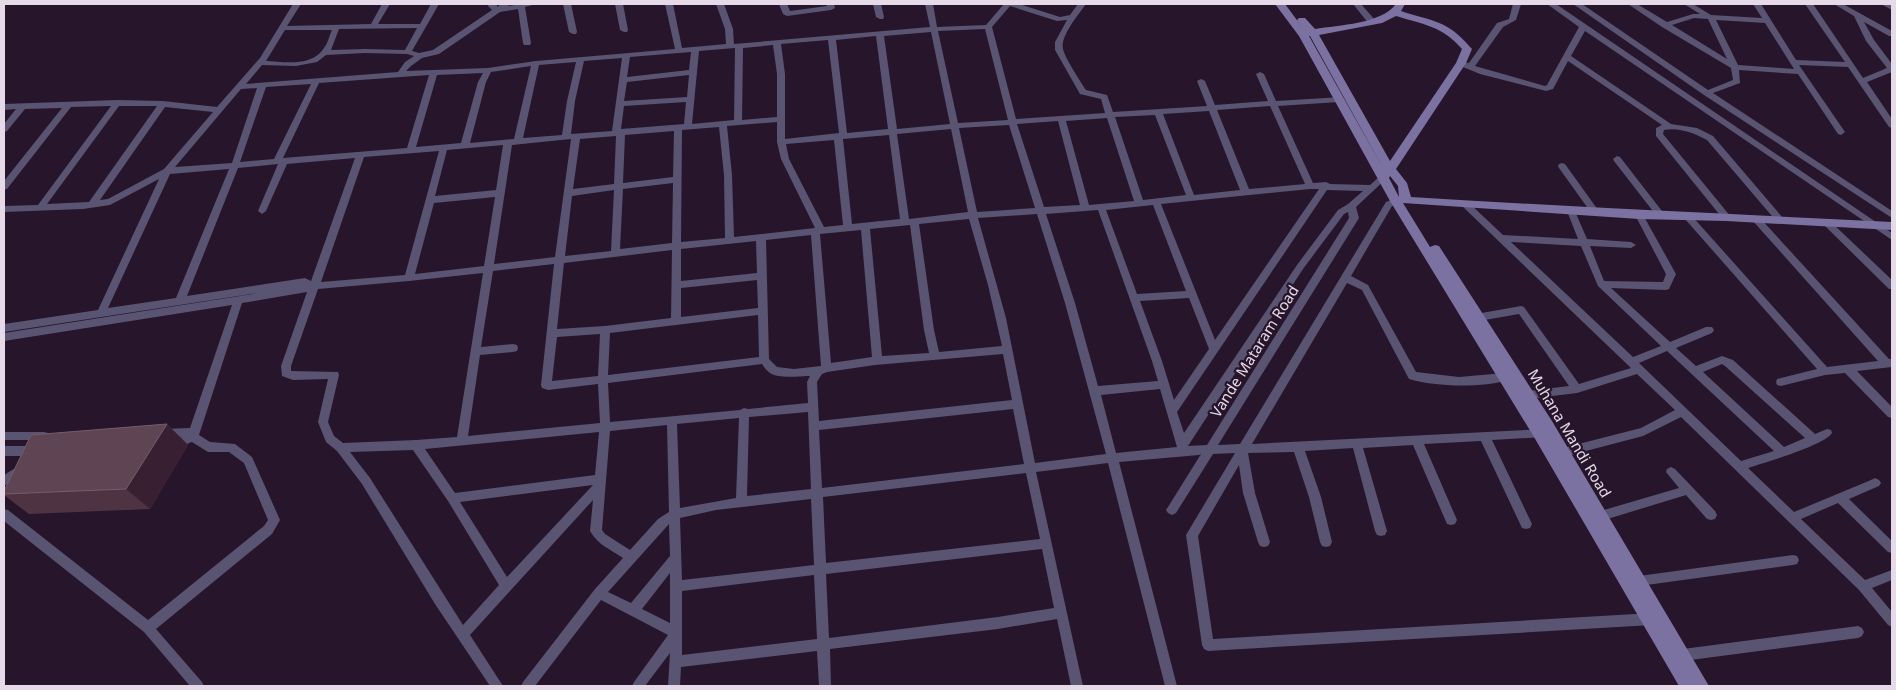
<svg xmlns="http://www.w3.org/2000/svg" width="1896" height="690" viewBox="0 0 1896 690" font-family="'Noto Sans',sans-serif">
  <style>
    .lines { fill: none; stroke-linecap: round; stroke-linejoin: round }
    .street { fill: #595471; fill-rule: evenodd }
    .secondary { fill: #7b72a1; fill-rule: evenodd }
    .wall { fill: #4e3443 }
    .shaded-wall { fill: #382032 }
    .building { fill: #5f4554; stroke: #745d6c }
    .labels { text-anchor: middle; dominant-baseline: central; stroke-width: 4.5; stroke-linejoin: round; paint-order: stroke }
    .street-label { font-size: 15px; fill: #e6dae9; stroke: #27152b }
  </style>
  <rect width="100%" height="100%" fill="#27152b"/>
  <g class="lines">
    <!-- street -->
    <g class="street">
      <path d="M293 4H301L287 26 371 24 382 4H390L378 24H420L431 4H439L412 51 419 53 433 50 492 10 488 6 489 4H497V7L501 4H510L508 6 521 4H536L525 7 531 43 530 45H524L523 43 518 9 500 12 439 54 422 58 411 66 406 71 488 68 536 61 675 49 665 4H673L682 48 726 44 725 29 716 4H724L733 29 734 44 930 27 925 4H933L937 27 986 25 1004 4H1019L1060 17 1070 15 1078 4H1086C1079 14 1060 36 1063 49 1065 58 1080 81 1086 90L1107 95 1113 112 1207 106 1197 81 1201 79 1205 81 1215 105 1268 101 1256 74 1260 72 1264 74 1276 101 1342 97 1343 99 1339 102 1278 106 1313 183 1326 182 1330 184 1370 185 1380 176H1386L1387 178 1356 207 1359 218 1218 445 1240 444 1386 202 1396 198H1407L1408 200 1407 202 1392 206 1351 276 1368 285 1416 372 1459 377 1504 373 1508 374 1509 377 1508 380C1482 388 1435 387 1409 379L1362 290 1347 283 1252 444 1544 429 1548 430 1549 433 1548 436 1544 437 1492 440 1532 524 1530 528 1526 529 1522 528 1481 441 1424 444 1457 520 1455 524 1451 525 1447 524 1413 445 1363 448 1387 531 1385 535 1381 536 1377 535 1375 531 1353 448 1305 451 1321 497 1332 542 1330 546 1326 547 1322 546 1320 542 1309 497 1294 452 1248 453 1255 493 1270 542 1268 546 1264 547 1260 546 1258 542 1243 493 1239 465 1198 536 1213 639 1652 613 1656 615 1658 619 1656 623 1652 625 1208 651 1204 649 1202 645 1186 535 1235 453 1213 454 1176 513 1172 515 1168 513 1166 510 1168 507 1201 454 1199 455 1119 462 1177 686H1165L1108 463 1036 472 1083 686H1071L1057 619 998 629 830 649 831 686H819L817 651 681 667 680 686H668L670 653 645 686H632L634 682 668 635 601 600 535 686H521L523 682 595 589 623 558C611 550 597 544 590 531L593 500 470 635 503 686H490L435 604 362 484 337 451 326 442 318 422 328 379 293 380 282 376 281 366 307 292 242 303 199 435 210 442 235 444 252 457 280 520 272 534 156 629 202 682 204 686H190L144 632 4 521V509L8 510 148 620 264 526 268 520 244 463 229 452H208L192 442 184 445H168L167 442 168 439 182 437 159 436 158 433 159 430 163 429 190 428 232 305 4 341V333L304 286 4 332V324L98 310 159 179 110 205 83 209 4 212V206L38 205 111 106 71 107 7 189 4 190V181L62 108 25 109 7 131 4 132V124L16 109 4 110V104L117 100 163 101 217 107 260 58ZM1010 6 1057 21 1067 20 1055 42V50L1080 94 1101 99 1105 113 1016 119 992 27ZM417 28 405 50 365 49 331 50 339 29ZM985 29 1008 120 958 123 938 31ZM285 30H332C329 36 328 43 324 48 312 67 285 62 266 61ZM931 32 950 124 897 129 884 36ZM876 36 888 129 847 133 836 40ZM828 40 839 133 785 139V74L781 44ZM773 45 777 74V117L742 120 743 48ZM735 48 734 120 692 124 699 51ZM691 52 689 70 627 77 630 57ZM365 53 407 54 414 56 405 62 398 72 246 84 262 65 296 66 317 62 326 55ZM622 58 612 131 571 134 575 101 584 61ZM576 62 567 101 562 135 523 138 539 65ZM531 66 514 139 470 143 486 82 491 72ZM483 73 478 82 461 143 416 147 437 75ZM429 75 407 148 283 158 319 83ZM689 75 687 97 624 101 627 82ZM311 84 274 159 240 162 266 87ZM257 88 232 163 175 167 241 89ZM686 102 684 124 621 129 624 106ZM119 106H157L89 202 47 204ZM1270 106 1305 184 1249 189 1217 110ZM165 107 213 112 164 169 108 199 100 200ZM1209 111 1240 190 1194 195 1163 114ZM1155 115 1186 195 1143 200 1115 117ZM1107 118 1134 201 1089 205 1066 121ZM1058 121 1080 205 1044 207 1017 124ZM777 122V142L781 159 815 228 734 237 732 175 727 126ZM1009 125 1035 208 977 212 959 128ZM719 127 724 175 725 238 681 242 682 130ZM951 129 968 212 909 219 897 134ZM674 131 673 177 623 183 625 135ZM889 135 900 219 852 224 843 139ZM616 136 614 184 573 189 580 139ZM571 139 555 257 494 264 512 145ZM834 140 843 225 824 227 789 159 786 144ZM503 145 496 190 435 196 447 150ZM439 151 405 275 321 282 364 157ZM355 158 311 281 305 278 187 296 238 168 278 164 258 211 262 214 266 211 287 164ZM229 169 176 298 108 308 170 174ZM673 183 672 243 620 249 623 189ZM1310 189H1319L1215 340 1161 204ZM614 190 611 251 565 256 572 196ZM1327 190 1363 191 1348 204 1338 210 1297 265 1184 433 1177 412ZM495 197 484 266 415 274 434 203ZM1153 205 1186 291 1137 294 1106 210ZM1098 210 1152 361 1158 381 1098 386 1075 303 1046 214ZM1348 212 1349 218 1207 445 1188 446 1303 269 1344 214ZM1037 214 1065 303 1106 454 1035 463 1006 318 978 218ZM969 219 988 285 1002 346 939 352 934 330 919 224ZM910 225 924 330 929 353 882 356 870 229ZM861 230 872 357 831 363 820 234ZM811 235 821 366 794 369 777 367 769 359 766 240ZM756 241 757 273 681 281V249ZM672 250 671 318 605 326 557 329 564 263ZM554 264 541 385 542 388 548 390 598 384 600 423 468 436 480 355 513 352 517 351 518 348 517 345 513 344 481 347 493 271ZM483 273 457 437 416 440 343 443 334 436 328 422 339 375 338 372 291 371V366L318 289 409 281ZM757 280 758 308 681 317V288ZM1189 298 1209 349 1174 400 1162 361 1140 301ZM758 315 759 357 608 375 610 333ZM600 334 598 376 552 381 557 337ZM1003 354 1012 400 819 421 817 382 822 374 827 372 875 365ZM762 364C764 367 767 371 770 373 778 379 801 376 810 376L807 382 808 403 748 409 744 408 740 410 610 422 608 383ZM1160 389 1177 447 1116 453 1101 395ZM1013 409 1024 464 822 488 819 430ZM808 412 811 489 747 496 749 417ZM739 418 736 498 680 508 677 424ZM667 425 669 512 658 519 630 550 605 534 602 530 610 431ZM599 432 595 475 455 493 425 449ZM413 450 448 501 499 585 463 625 370 478 350 452ZM1026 473 1040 539 826 563 823 497ZM593 485 507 577 460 502ZM811 499 814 565 682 580 680 518 716 510ZM669 524 670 556 631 603 608 592ZM1042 549 1054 608 998 617 829 638 826 574ZM670 573V623L642 609ZM814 575 817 639 682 655V591Z"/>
      <polygon points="563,4 571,4 577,32 576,34 573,34 569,32"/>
      <polygon points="615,4 623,4 628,30 627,32 624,32 620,30"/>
      <polygon points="779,4 787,4 790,11 827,6 826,4 834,4 835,8 831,10 787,16 783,14"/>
      <polygon points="873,4 881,4 884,17 883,19 880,19 876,17"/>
      <polygon points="1353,4 1361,4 1375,20 1375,24 1369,24"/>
      <path d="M1513 4H1521L1516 20 1503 27 1475 66 1545 86 1547 85 1579 27 1547 4H1556L1892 233V240L1585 31 1571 56 1671 124 1697 128 1713 136 1783 218 1785 220 1783 222H1777L1707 140C1694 133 1679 127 1664 130L1663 134 1731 217 1729 219H1723L1656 136V128L1662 125 1568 61 1553 89 1546 91 1480 74 1458 65V61L1469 63 1497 23 1509 19Z"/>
      <path d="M1573 4H1582L1708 90 1733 80 1731 68 1662 27 1628 4H1637L1667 22 1693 14H1700L1684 4H1693L1711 15 1762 18 1753 4H1761L1796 60 1845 62 1805 4H1813L1863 78 1887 68 1866 41 1854 16 1834 4H1843L1892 31V36H1889L1864 22 1874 40 1892 64V72L1867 82 1892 119V128L1889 127 1848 67 1799 65 1845 132 1841 135 1838 134 1798 74 1739 70 1740 83 1713 93 1892 211V218L1704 95ZM1694 18 1708 19 1727 59 1672 25ZM1716 20 1765 23 1794 69 1738 65Z"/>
      <polygon points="1881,4 1892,5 1892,10"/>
      <polygon points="1617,156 1620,157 1665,215 1667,217 1665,219 1659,219 1614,161 1613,159"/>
      <polygon points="1562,163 1565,164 1598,210 1599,212 1598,214 1592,214 1559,168 1558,166 1559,164"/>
      <path d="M1465 201 1468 202 1503 235 1578 239 1567 211 1571 208 1574 209 1587 239 1631 242 1636 245 1631 248 1590 246 1604 281 1663 282 1666 274 1635 215 1639 212 1642 213 1676 274 1669 289 1666 290 1611 288 1670 342 1706 327H1712L1714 330 1712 333 1676 348 1696 366 1722 356 1733 360 1815 434 1827 429 1831 430 1832 433C1825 445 1764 463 1748 468L1794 512 1871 480 1875 478 1879 480 1881 483 1879 486 1849 499 1892 541V553L1888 552 1838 503 1801 519 1865 580 1892 570V580L1872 588 1892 612V627L1888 625 1859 590 1681 417 1643 436 1563 457 1559 455 1558 452 1559 449 1641 428 1675 410 1637 374 1577 393 1528 399 1524 398 1523 395 1524 392 1528 391 1569 386 1519 314 1479 321 1476 320 1474 317 1476 314 1521 306 1524 307 1579 384 1631 368 1462 206 1461 204ZM1511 242 1581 246 1598 286 1661 346 1633 357ZM1667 351 1774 451 1741 461 1639 363ZM1722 364 1725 366 1805 438 1784 447 1703 372Z"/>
      <polygon points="1688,214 1691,215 1827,367 1878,361 1752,220 1757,217 1760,218 1889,359 1892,359 1892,367 1857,371 1892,407 1892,418 1888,417 1845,373 1825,375 1781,386 1777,385 1776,382 1777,379 1817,369 1685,219 1683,217 1685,215"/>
      <polygon points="1828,221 1831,222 1892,280 1892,289 1889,289 1825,226 1823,224"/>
      <polygon points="4,432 44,432 48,433 49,436 48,439 44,440 4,440"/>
      <polygon points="4,446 35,446 39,448 40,451 39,454 35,456 4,456"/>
      <polygon points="22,464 26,466 27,469 26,472 4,486 4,475"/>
      <polygon points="1671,467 1675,469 1715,511 1717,515 1715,519 1711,520 1707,519 1686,495 1601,521 1597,520 1595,516 1597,512 1679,488 1666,472 1667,469"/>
      <polygon points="1793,555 1797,556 1799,560 1797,564 1793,565 1639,586 1635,585 1633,581 1635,577 1639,576"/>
      <polygon points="1858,626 1862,628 1864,632 1862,636 1858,638 1683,661 1679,659 1677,655 1679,651 1683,649"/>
    </g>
    <!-- secondary -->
    <path class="secondary" d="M1275 4H1285L1305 31 1297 20 1299 18H1305L1315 29C1339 25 1381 24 1396 4H1405L1401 11C1433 22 1446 19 1470 47L1472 49 1466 63 1396 169 1407 183 1411 197C1571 207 1732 214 1892 222V230L1726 221 1639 219 1403 203 1430 247 1435 245 1439 246 1552 421 1709 686H1679L1534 437 1390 201 1299 36ZM1396 16C1424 25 1441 25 1462 49L1456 63 1390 161 1319 35 1382 23ZM1309 36H1310L1384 170ZM1390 176 1398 186 1399 197 1389 178Z"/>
  </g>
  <!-- wall -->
  <polygon class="wall" points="167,424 188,445 150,509 29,514 4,495 4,491"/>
  <!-- shaded-wall -->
  <polygon class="shaded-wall" points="167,424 188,445 150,509 126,489"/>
  <!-- building -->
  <polygon class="building" points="167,424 126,489 4,494 4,491 31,435"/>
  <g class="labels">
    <!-- street labels -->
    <g class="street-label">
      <text transform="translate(1254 351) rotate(-58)">Vande Mataram Road</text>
      <text transform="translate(1570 433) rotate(59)">Muhana Mandi Road</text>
    </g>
  </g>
  <!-- border -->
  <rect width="1896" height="690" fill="none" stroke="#e6dae9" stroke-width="10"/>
</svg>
